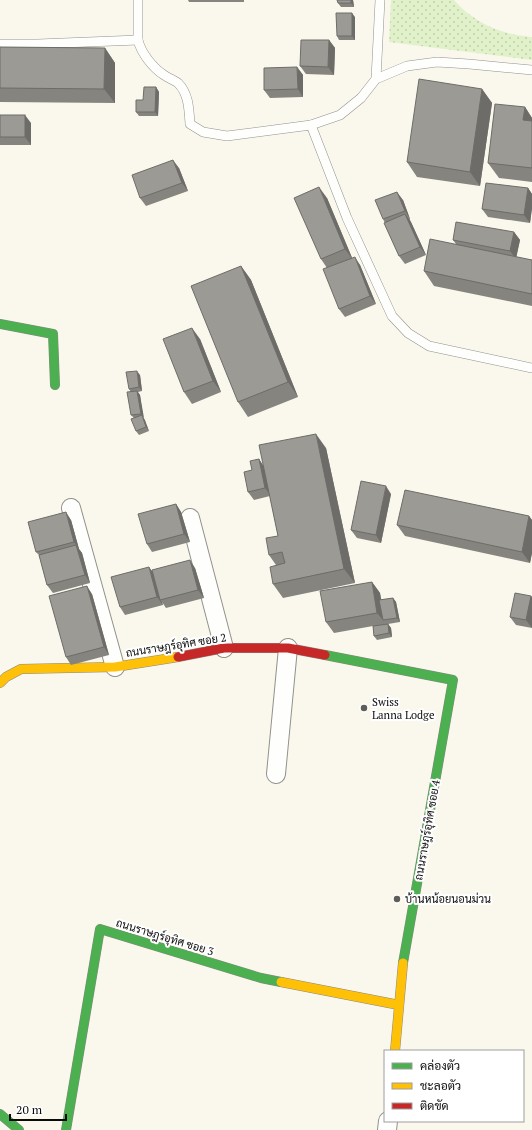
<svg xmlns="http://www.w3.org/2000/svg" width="532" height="1130" viewBox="0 0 532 1130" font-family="'PT Serif',Sarabun,serif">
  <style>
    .grass { fill: url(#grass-dots) }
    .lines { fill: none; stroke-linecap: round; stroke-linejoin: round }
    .lane-casing { stroke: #92918c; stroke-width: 10 }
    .street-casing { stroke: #92918c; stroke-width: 20 }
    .fast-casing { stroke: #898883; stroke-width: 10 }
    .slow-casing { stroke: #898883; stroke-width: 10 }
    .jam-casing { stroke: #898883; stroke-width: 10 }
    .lane { stroke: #fefefc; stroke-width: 9 }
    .street { stroke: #fefefc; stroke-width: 18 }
    .fast { stroke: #4caf50; stroke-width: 9 }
    .slow { stroke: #ffc107; stroke-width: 9 }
    .jam { stroke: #c62828; stroke-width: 9 }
    .wall { fill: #86847f }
    .shaded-wall { fill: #6d6c68 }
    .building { fill: #9c9a94; stroke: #6d6c68 }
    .poi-dot { fill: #5e5d59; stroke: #fff; stroke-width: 1.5 }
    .labels { text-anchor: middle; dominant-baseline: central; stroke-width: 4; stroke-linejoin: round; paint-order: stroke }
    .street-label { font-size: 11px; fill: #0a0a0a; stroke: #fff }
    .poi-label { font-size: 11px; fill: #0a0a0a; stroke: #fff; text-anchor: start }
  </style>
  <defs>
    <pattern id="grass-dots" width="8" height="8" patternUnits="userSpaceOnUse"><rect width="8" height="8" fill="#e1f2ca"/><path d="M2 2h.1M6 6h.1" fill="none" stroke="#c0ceac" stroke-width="1.8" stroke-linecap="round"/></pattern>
  </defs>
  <rect width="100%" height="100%" fill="#faf8ed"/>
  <!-- grass -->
  <path class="grass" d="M391 0H454C474 23 502 35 532 37V60L389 42Z"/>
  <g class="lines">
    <defs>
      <g id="lane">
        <path d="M138 0V40C141 53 153 68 164 75 168 78 174 80 178 83 189 94 189 110 190 124L203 132 227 136 311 125 347 218 392 316 408 333 429 346 532 368"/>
        <polyline points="0,44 38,44 138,40"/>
        <polyline points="376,79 380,0"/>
        <polyline points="311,125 340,115 361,98 376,79 407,66 437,62 469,64 532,70"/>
      </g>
      <g id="street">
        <polyline points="71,508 115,667"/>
        <polyline points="190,518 224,648"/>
        <polyline points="276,774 288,648"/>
        <polyline points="387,1130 388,1121"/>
      </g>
      <g id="fast">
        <polyline points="0,324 53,334 55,385"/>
        <polyline points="325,655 453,680 403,963"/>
        <polyline points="0,1114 19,1130"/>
        <polyline points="66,1130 100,929 261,978 281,982"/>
      </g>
      <g id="slow">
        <polyline points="0,683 6,677 21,669 115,667 178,657"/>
        <polyline points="281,982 399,1005"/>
        <polyline points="395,1051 403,963"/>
      </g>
      <polyline id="jam" points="178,657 224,648 288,648 325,655"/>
    </defs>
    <!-- lane casing -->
    <use href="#lane" class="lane-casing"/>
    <!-- street casing -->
    <use href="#street" class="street-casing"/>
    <!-- fast casing -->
    <use href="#fast" class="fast-casing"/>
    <!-- slow casing -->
    <use href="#slow" class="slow-casing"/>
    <!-- jam casing -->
    <use href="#jam" class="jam-casing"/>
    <!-- lane -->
    <use href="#lane" class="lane"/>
    <!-- street -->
    <use href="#street" class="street"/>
    <!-- fast -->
    <use href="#fast" class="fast"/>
    <!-- slow -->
    <use href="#slow" class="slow"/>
    <!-- jam -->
    <use href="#jam" class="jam"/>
  </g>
  <!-- wall -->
  <g class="wall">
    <polygon points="188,0 244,0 244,2 189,2"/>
    <polygon points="353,0 354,7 341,7 338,3"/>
    <polygon points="355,17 355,40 339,40 337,36"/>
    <polygon points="329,40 335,48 334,75 306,74 300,66"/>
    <polygon points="0,47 105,48 115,63 115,103 0,102"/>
    <polygon points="297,67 303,75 303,97 270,98 264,90"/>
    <polygon points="156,87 159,92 158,116 139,116 136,112 143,100"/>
    <polygon points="482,89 492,103 480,186 417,177 407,162"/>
    <polygon points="525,107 532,118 532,182 499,178 488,163"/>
    <polygon points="0,115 31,123 31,145 0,145"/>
    <polygon points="179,168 188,191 146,206 140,198"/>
    <polygon points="528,188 532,194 532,208 530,223 488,217 482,209"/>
    <polygon points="327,198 352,258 360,265 376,304 345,317 339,309 327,268 321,259"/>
    <polygon points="403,200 410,219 410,220 426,255 405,264 399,256 385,223 383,219"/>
    <polygon points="514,232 520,240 516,257 532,260 532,306 434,286 424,271 456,244 453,240"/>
    <polygon points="241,266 251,280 298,397 248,417 238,402"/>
    <polygon points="200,339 221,392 192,404 184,392"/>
    <polygon points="140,375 142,391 138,392 140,395 143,418 149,431 139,435 136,431 134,418 131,415 131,392 129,389"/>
    <polygon points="326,448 355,583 283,598 273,584 276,565 269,555 278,536 270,496 254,500 248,492 252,470 259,459 264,467"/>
    <polygon points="391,494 381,543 357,538 351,530"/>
    <polygon points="176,504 181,512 190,542 152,552 147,544"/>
    <polygon points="529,516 532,520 532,553 530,563 405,536 397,525"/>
    <polygon points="71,520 79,549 82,553 90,583 53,593 47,585 39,555 36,552"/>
    <polygon points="195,568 204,598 166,608 162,602 163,605 125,615 120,607 153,573"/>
    <polygon points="372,582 380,593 381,600 393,598 396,602 400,622 388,624 391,628 392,637 377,640 374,636 373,626 334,633 326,622"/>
    <polygon points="92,594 109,655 71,665 66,657"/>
    <polygon points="531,596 532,597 532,628 516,625 510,617"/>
  </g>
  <!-- shaded-wall -->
  <g class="shaded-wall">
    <polygon points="351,0 353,0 354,7 351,3"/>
    <polygon points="352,13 355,17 355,40 352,36"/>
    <polygon points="329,40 335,48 334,75 328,67"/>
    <polygon points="105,48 115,63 115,103 104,89"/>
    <polygon points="297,67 303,75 303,97 298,89"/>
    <polygon points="156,87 159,92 158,116 155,112"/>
    <polygon points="482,89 492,103 480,186 470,172"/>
    <polygon points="525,107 532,118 532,133 523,120"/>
    <polygon points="25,115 31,123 31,145 25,137"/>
    <polygon points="173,160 179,168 188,191 182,183"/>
    <polygon points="319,187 327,198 353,260 345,249"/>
    <polygon points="528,188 532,194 532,208 530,223 524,215"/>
    <polygon points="397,192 403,200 410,219 405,211"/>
    <polygon points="405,214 411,222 426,255 420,247"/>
    <polygon points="514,232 520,240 516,259 510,251"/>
    <polygon points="355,257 360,265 376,304 370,296"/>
    <polygon points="241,266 251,280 298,397 288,382"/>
    <polygon points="192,328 200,339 221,392 213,381"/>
    <polygon points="137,371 140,375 142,391 139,387"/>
    <polygon points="137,391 140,395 144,418 141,414"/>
    <polygon points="142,415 145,420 149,431 146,427"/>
    <polygon points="316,434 326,448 355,583 344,569"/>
    <polygon points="259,459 264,467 271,496 265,488"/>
    <polygon points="386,486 391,494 381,543 376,535"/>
    <polygon points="176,504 181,512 190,542 184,534"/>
    <polygon points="66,512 71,520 79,549 82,553 90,583 85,575 77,546 74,542"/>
    <polygon points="529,516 532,520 532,553 530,563 522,552"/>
    <polygon points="190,560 195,568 204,598 198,590"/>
    <polygon points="149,567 155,575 160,600 162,602 163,605 157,597"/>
    <polygon points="372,582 380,593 385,620 383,620 377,613"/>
    <polygon points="87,586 92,594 109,655 104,647"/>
    <polygon points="531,596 532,597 532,628 526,620"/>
    <polygon points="393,598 396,602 400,622 397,618"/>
    <polygon points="388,624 391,628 392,637 389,633"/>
  </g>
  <!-- building -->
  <g class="building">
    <polygon points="337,0 351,0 351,3 338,3"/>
    <polygon points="336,13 352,13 352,36 337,36"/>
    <polygon points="301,40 329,40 328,67 300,66"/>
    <polygon points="0,47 105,48 104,89 0,88"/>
    <polygon points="297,67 298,89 264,90 264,68"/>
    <polygon points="419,79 482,89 470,172 407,162"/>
    <polygon points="144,87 156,87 155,112 136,112 136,100 143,100"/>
    <polygon points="495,104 525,107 523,120 532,121 532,168 488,163"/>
    <rect x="0" y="115" width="25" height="22"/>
    <polygon points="173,160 182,183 140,198 132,175"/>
    <polygon points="486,183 528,188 524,215 482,209"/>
    <polygon points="319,187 345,249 321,259 294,198"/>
    <polygon points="397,192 405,211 383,219 375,200"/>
    <polygon points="405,214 420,247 399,256 384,223"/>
    <polygon points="456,222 514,232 510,251 453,240"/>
    <polygon points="430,239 532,260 532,294 424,271"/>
    <polygon points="355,257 370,296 339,309 323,269"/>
    <polygon points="241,266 288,382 238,402 191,286"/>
    <polygon points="192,328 213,381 184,392 163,339"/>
    <polygon points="137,371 139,387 129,389 126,372"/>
    <polygon points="137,391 141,414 131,415 127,392"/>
    <polygon points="142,415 146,427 136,431 131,419"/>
    <polygon points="316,434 344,569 273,584 270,567 285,563 282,552 269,555 266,538 278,536 259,445"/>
    <polygon points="259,459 265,488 248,492 244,472 252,470 250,461"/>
    <polygon points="361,481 386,486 376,535 351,530"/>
    <polygon points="405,490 529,516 522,552 397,525"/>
    <polygon points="176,504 184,534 147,544 138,514"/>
    <polygon points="66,512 74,542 36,552 28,522"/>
    <polygon points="76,545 85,575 47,585 39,555"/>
    <polygon points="190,560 198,590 160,600 152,570"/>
    <polygon points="149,567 157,597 120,607 111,577"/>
    <polygon points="372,582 377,613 326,622 320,591"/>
    <polygon points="87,586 104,647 66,657 49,596"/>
    <polygon points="515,593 531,596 526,620 510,617"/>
    <polygon points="393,598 397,618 383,620 379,600"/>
    <polygon points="388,624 389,633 374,636 373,626"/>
  </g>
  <!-- markers -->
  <g class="poi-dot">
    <circle cx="364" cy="708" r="4"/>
    <circle cx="397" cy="899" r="4"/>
  </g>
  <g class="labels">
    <!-- street labels -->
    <g class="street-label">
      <text transform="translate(176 645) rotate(-9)">ถนนราษฎร์อุทิศ ซอย 2</text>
      <text transform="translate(427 830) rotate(-80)">ถนนราษฎร์อุทิศ ซอย 4</text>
      <text transform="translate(165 937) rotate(17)">ถนนราษฎร์อุทิศ ซอย 3</text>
    </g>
    <!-- poi labels -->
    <g class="poi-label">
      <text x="372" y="702">Swiss<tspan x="372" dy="13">Lanna Lodge</tspan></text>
      <text x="405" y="899">บ้านหน้อยนอนม่วน</text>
    </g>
  </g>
  <!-- legend -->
  <rect x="384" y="1050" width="140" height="72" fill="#ffffff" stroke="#9d9d9d"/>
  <rect x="392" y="1063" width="20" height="6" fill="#4caf50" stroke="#9d9d9d"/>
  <text x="420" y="1070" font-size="12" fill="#0a0a0a">คล่องตัว</text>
  <rect x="392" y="1083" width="20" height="6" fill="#ffc107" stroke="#9d9d9d"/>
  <text x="420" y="1090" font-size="12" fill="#0a0a0a">ชะลอตัว</text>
  <rect x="392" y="1103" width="20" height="6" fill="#c62828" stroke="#9d9d9d"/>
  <text x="420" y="1110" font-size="12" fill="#0a0a0a">ติดขัด</text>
  <!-- scale -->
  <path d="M10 1114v6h56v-6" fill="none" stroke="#0a0a0a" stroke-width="2"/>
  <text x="16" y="1114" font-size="12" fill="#0a0a0a" stroke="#ffffff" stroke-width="3" paint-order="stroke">20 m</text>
</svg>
